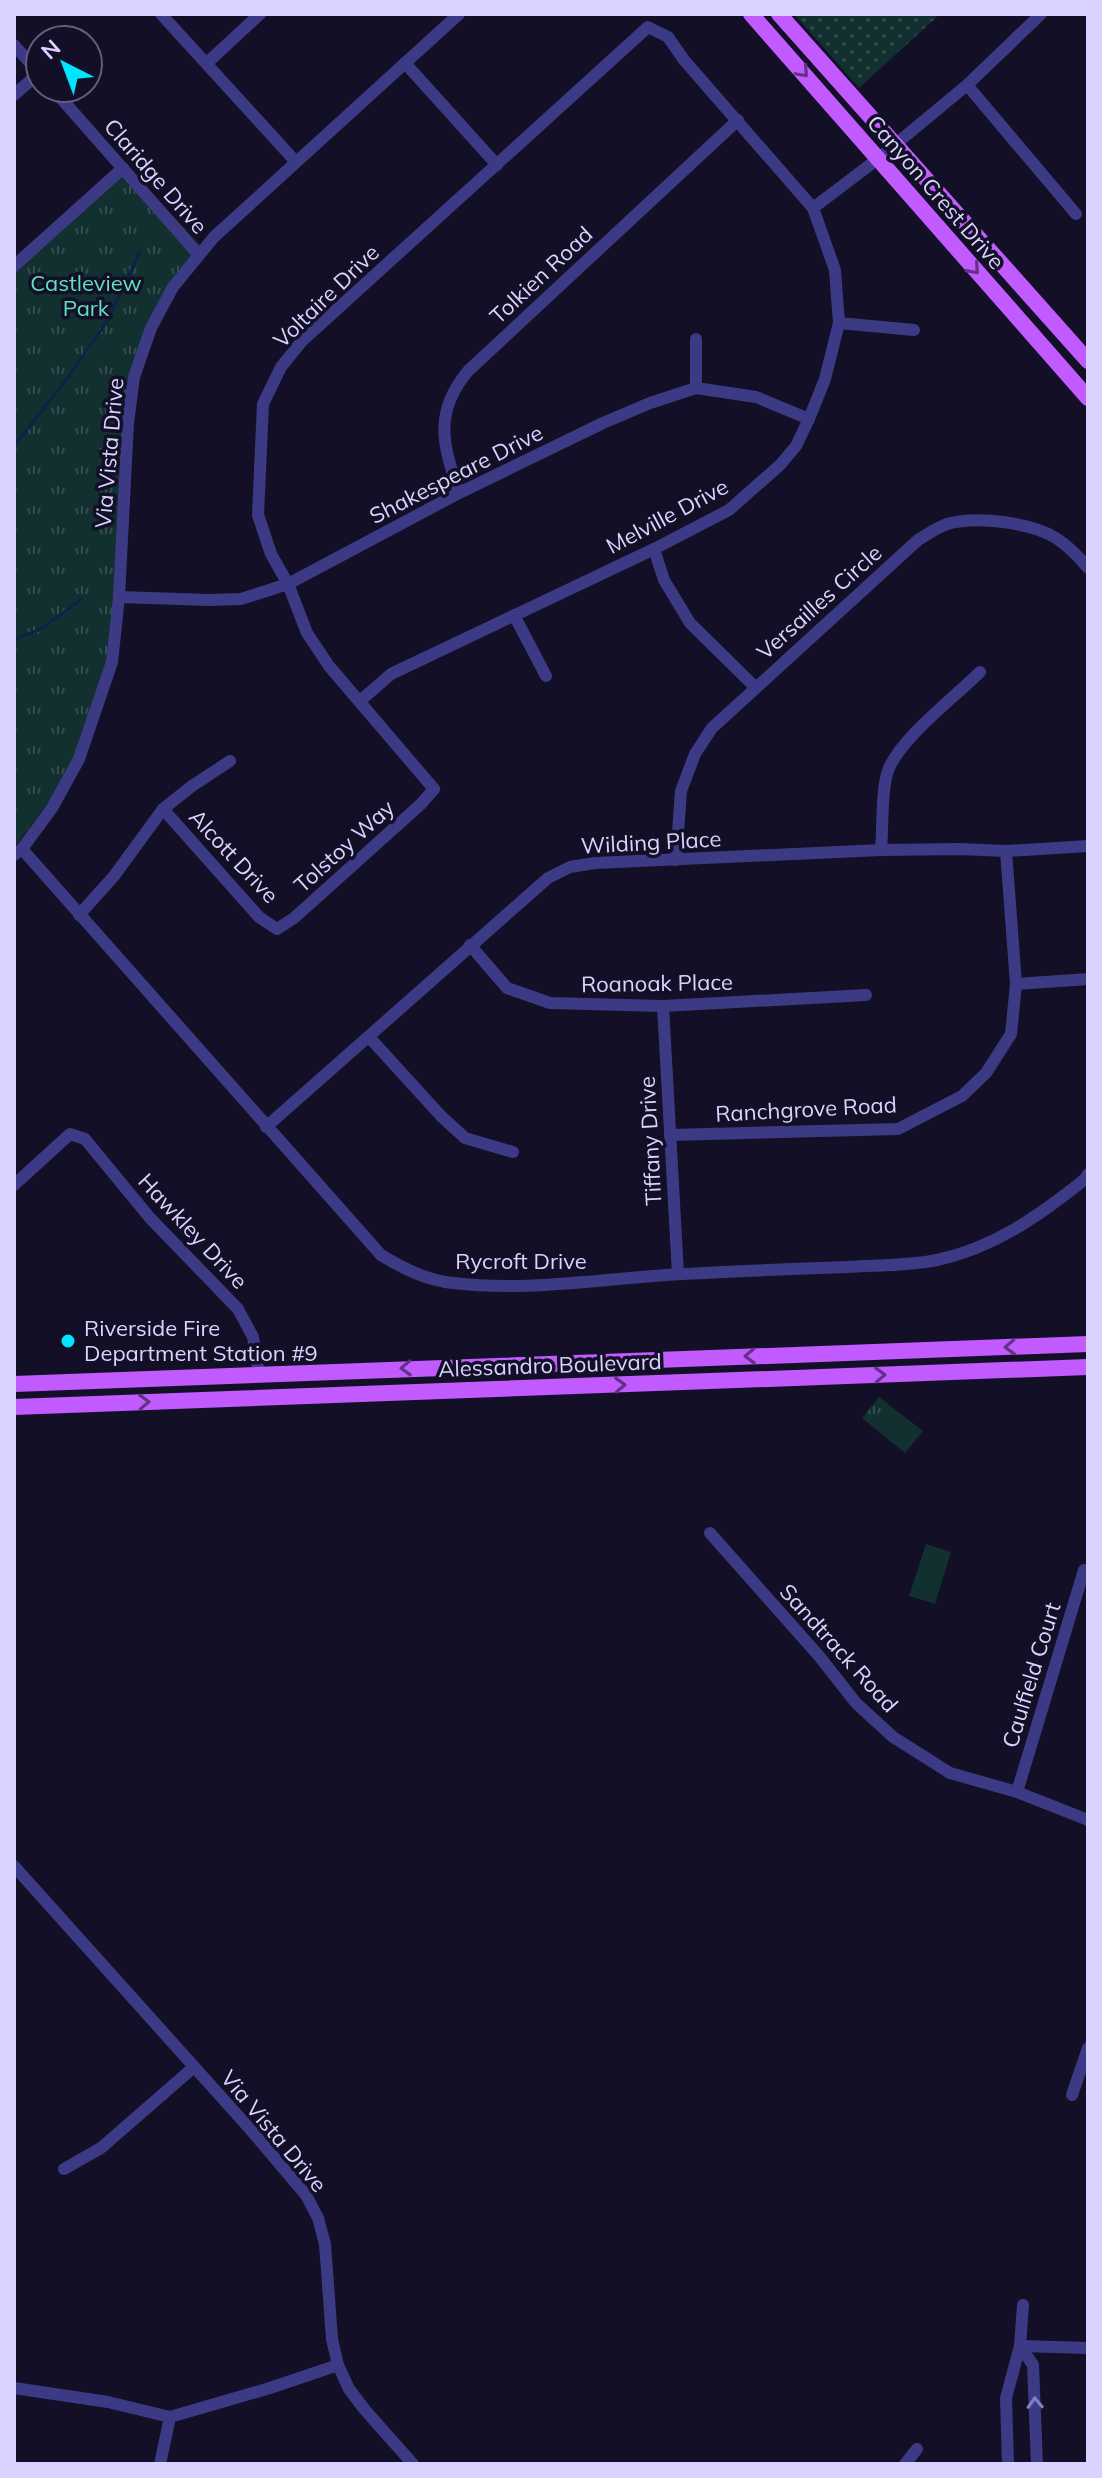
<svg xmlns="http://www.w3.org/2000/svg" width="1102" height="2478" viewBox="0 0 1102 2478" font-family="Mulish,sans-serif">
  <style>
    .grass { fill: url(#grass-dots) }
    .park { fill: url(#park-tufts) }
    .pitch { fill: #12302f }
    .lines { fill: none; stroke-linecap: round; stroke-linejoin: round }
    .stream { stroke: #0c2248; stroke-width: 3 }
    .minor { stroke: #3d3a85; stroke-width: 12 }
    .major { stroke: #c25bff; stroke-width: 16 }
    .oneway { stroke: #623188 }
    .oneway2 { stroke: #837fbc }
    .poi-dot { fill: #00e5ff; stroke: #130f26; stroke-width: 3 }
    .labels { text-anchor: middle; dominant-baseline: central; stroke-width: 7; stroke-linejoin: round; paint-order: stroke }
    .street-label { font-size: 22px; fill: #d9d4ff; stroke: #130f26 }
    .park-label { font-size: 22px; fill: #5fe0c0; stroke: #130f26 }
    .poi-label { font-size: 22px; fill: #d9d4ff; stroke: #130f26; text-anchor: start }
  </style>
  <defs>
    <pattern id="grass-dots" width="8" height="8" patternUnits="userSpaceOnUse" patternTransform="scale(2)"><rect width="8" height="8" fill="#12302f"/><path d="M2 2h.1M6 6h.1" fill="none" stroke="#344d4e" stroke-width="1.8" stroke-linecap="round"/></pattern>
    <pattern id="park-tufts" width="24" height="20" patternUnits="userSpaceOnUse" patternTransform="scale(2)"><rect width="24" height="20" fill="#12302f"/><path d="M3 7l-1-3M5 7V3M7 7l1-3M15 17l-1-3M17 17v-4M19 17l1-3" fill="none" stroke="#344d4e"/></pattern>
  </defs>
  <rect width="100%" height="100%" fill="#130f26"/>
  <!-- grass -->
  <polygon class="grass" points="794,14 940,14 859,88"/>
  <!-- park -->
  <g class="park">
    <polygon points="124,164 203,248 198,253 139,358 114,640 81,759 14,848 14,263"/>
    <polygon points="879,1397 923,1431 905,1453 862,1418"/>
  </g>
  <!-- pitch -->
  <g class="pitch">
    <polygon points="884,1407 912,1430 901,1443 873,1420"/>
    <polygon points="926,1544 951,1552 935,1604 909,1596"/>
  </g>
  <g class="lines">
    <!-- stream -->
    <g class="stream">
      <polyline points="14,446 69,376 106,323 140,252"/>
      <polyline points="14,639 39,630 82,599"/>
    </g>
    <!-- minor -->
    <g class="minor">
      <polyline points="161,14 296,162"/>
      <polyline points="14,45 40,74"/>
      <polyline points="207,63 260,14"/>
      <polyline points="405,63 497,165"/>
      <polyline points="967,85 1076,214"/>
      <polyline points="52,88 198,254"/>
      <polyline points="14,95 39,73"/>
      <polyline points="813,208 879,158 967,85 1041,14"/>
      <polyline points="14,266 123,168"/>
      <polyline points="839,323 914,330"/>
      <polyline points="696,388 696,339"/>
      <path d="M459 493C443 445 433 413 468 371L738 120"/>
      <polyline points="654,549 664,580 690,623 755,687"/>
      <polyline points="119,597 209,600 241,599 288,584 459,493 603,423 650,403 696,388 756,397 809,419"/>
      <polyline points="514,615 546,676"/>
      <polyline points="163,809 259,917 277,929 294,918 421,804 434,789 329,666 307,633 288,584 271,554 258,515 263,404 281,367 302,341 648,27 668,37 684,60 813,208 835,270 839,323 825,379 809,419 796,446 780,465 729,510 654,549 391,674 360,701"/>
      <path d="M22 849 381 1255C404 1269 426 1280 453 1283 530 1292 606 1278 683 1274 737 1271 792 1269 846 1267 876 1265 908 1266 937 1260 994 1248 1040 1215 1084 1180L1088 1174"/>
      <path d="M881 850C883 829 881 786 889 768 903 736 955 697 980 672"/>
      <polyline points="14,855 22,849 52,808 79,759 112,662 119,597 128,423 134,377 151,328 173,287 214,237 459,14"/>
      <path d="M676 860 681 791 695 754 712 728 918 540C928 534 940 525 951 523 979 516 1032 523 1056 538 1068 546 1079 557 1088 568"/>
      <polyline points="79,915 114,876 163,809 192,786 230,761"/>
      <polyline points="470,945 507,988 550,1003 663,1006 866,995"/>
      <polyline points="1016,984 1088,979"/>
      <polyline points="663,1006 678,1274"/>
      <polyline points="369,1037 441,1116 465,1138 513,1152"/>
      <polyline points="266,1127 548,878 570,867 595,863 881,850 960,849 1006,851 1088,846"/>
      <polyline points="670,1135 898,1129 962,1096 986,1073 1011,1034 1016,984 1006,851"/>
      <polyline points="14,1185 70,1134 85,1139 150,1218 238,1309 253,1337 259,1374"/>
      <polyline points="710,1533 819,1656 856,1703 893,1737 950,1773 1017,1792 1088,1820"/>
      <polyline points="1017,1792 1084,1570"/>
      <polyline points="14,1866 250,2129 306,2195 318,2218 325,2244 332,2339 338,2365 349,2389 365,2410 413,2464"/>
      <polyline points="1072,2095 1088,2048"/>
      <polyline points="64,2169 101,2148 194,2067"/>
      <polyline points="1020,2346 1033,2365 1037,2464"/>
      <polyline points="1020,2346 1088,2348"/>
      <polyline points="14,2388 108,2402 170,2417 270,2388 338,2365"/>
      <polyline points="160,2464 170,2417"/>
      <polyline points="905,2464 917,2449"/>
      <polyline points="1008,2464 1006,2398 1020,2346 1023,2305"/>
    </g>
    <!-- major -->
    <g class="major">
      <polyline points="751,14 1088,398"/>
      <polyline points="779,14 1088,361"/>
      <polyline points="14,1384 1088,1344"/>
      <polyline points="14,1407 1088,1367"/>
    </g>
  </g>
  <!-- one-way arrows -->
  <defs><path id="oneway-chevron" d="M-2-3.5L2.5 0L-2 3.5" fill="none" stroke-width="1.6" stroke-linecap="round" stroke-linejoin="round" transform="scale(2)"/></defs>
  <g class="oneway">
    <use href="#oneway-chevron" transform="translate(803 72) rotate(48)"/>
    <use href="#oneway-chevron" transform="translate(974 269) rotate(49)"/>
    <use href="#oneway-chevron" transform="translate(1010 1347) rotate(178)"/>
    <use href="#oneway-chevron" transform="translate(750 1356) rotate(178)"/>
    <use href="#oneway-chevron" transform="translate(406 1368) rotate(178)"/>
    <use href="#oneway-chevron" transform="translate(880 1375) rotate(-2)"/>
    <use href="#oneway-chevron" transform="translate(620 1385) rotate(-2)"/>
    <use href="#oneway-chevron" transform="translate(144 1402) rotate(-2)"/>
  </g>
  <use class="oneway2" href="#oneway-chevron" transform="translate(1035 2403) rotate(-92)"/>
  <!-- markers -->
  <circle class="poi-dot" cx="68" cy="1341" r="8"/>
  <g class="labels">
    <!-- street labels -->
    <g class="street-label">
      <text transform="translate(156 176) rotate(49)">Claridge Drive</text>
      <text transform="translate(936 192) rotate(49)">Canyon Crest Drive</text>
      <text transform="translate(541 275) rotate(-43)">Tolkien Road</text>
      <text transform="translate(326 296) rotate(-44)">Voltaire Drive</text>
      <text transform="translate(109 453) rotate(-85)">Via Vista Drive</text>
      <text transform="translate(456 474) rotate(-27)">Shakespeare Drive</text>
      <text transform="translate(667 516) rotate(-28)">Melville Drive</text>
      <text transform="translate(819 602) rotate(-42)">Versailles Circle</text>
      <text transform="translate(651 842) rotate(-3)">Wilding Place</text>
      <text transform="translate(344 846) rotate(-42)">Tolstoy Way</text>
      <text transform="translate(234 856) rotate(47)">Alcott Drive</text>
      <text transform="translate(657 983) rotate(-1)">Roanoak Place</text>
      <text transform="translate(806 1109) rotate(-3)">Ranchgrove Road</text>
      <text transform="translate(650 1141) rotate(-93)">Tiffany Drive</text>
      <text transform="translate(193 1231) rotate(47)">Hawkley Drive</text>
      <text x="521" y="1261">Rycroft Drive</text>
      <text transform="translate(550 1365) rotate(-2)">Alessandro Boulevard</text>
      <text transform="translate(839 1648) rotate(48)">Sandtrack Road</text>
      <text transform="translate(1031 1675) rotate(-73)">Caulfield Court</text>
      <text transform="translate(274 2131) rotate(50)">Via Vista Drive</text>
    </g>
    <!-- park labels -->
    <g class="park-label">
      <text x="86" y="283">Castleview<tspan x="86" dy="25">Park</tspan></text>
    </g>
    <!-- poi labels -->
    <g class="poi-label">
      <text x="84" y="1328">Riverside Fire<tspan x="84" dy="25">Department Station #9</tspan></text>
    </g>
  </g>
  <!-- border -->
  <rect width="1102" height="2478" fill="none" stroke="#d9d4ff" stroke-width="32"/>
  <!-- north arrow -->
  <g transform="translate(64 64) rotate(318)"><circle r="38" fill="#130f26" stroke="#625e7d" stroke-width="2"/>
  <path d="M0-6L14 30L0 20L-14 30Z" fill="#00e5ff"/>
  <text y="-12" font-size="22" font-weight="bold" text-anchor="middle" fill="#d9d4ff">N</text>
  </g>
</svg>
